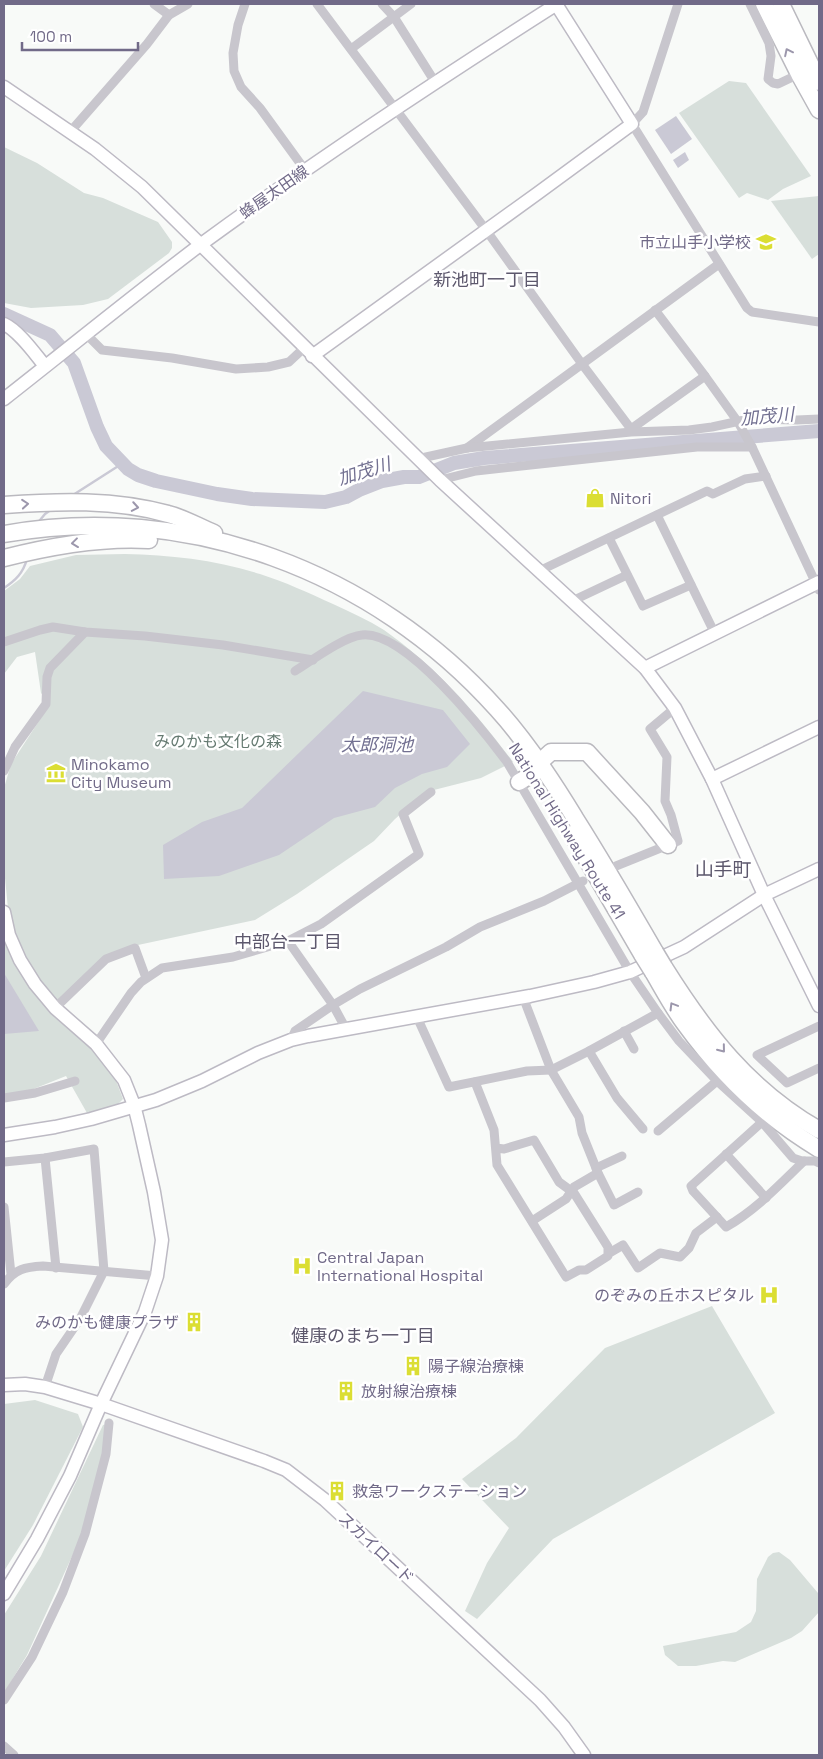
<svg xmlns="http://www.w3.org/2000/svg" width="823" height="1759" viewBox="0 0 823 1759" font-family="'Space Grotesk','Noto Sans JP',sans-serif">
  <style>
    .green { fill: #d7dfdb }
    .water { fill: #cac9d5 }
    .lines { fill: none; stroke-linecap: round; stroke-linejoin: round }
    .stream { stroke: #cac9d5; stroke-width: 2.5 }
    .river { stroke: #cac9d5; stroke-width: 14 }
    .secondary-casing { stroke: #bdbac4; stroke-width: 15 }
    .highway-casing { stroke: #bab9bf; stroke-width: 19 }
    .street { stroke: #c8c6cd; stroke-width: 9 }
    .secondary { stroke: #fff; stroke-width: 12 }
    .highway { stroke: #fff; stroke-width: 16 }
    .highway-bridge-casing { stroke: #bab9bf; stroke-width: 19; stroke-linecap: butt }
    .highway-bridge { stroke: #fff; stroke-width: 16 }
    .oneway { stroke: #9c97ac }
    .labels { text-anchor: middle; dominant-baseline: central; stroke-width: 5; stroke-linejoin: round; paint-order: stroke }
    .street-label { font-size: 16px; fill: #716a88; stroke: #fff }
    .poi-label { font-size: 16px; fill: #716a88; stroke: #fff; text-anchor: start }
    .park-label { font-size: 16px; fill: #657a71; stroke: #fff }
    .neighbourhood-label { font-size: 18px; fill: #5d586d; stroke: #fff }
    .water-label { font-size: 18px; font-style: italic; fill: #727091; stroke: #fff }
    .quarter-label { font-size: 19px; fill: #5d586d; stroke: #fff }
  </style>
  <rect width="100%" height="100%" fill="#f8faf8"/>
  <!-- green -->
  <g class="green">
    <polygon points="729,81 746,83 811,176 783,189 768,200 747,193 739,198 679,113"/>
    <polygon points="4,147 37,163 84,193 103,198 158,222 172,242 172,248 169,253 108,299 83,305 31,308 4,303"/>
    <polygon points="819,196 819,254 812,259 771,201"/>
    <path d="M125 554C171 555 216 560 260 574 285 582 309 593 333 604 350 612 368 620 384 630 435 666 476 712 513 762L481 778 426 792 395 819 374 841 297 894 255 920 138 945 105 958 56 1002 25 960 9 919 4 868V788L11 764 50 704 41 693 35 652 17 657 4 674V591L20 579 30 566 76 555Z"/>
    <polygon points="4,929 10,946 115,1078 123,1099 114,1108 87,1113 66,1076 26,1092 4,1095"/>
    <polygon points="712,1306 775,1413 553,1539 477,1619 465,1611 487,1563 509,1528 462,1479 516,1438 605,1348"/>
    <polygon points="35,1400 78,1414 83,1427 33,1525 4,1571 4,1404"/>
    <polygon points="112,1423 79,1541 27,1655 4,1693 4,1615 41,1556 103,1425"/>
    <polygon points="779,1552 790,1560 818,1593 819,1612 802,1631 791,1638 735,1662 723,1661 696,1666 678,1666 665,1655 663,1646 736,1632 751,1622 756,1611 757,1579 768,1557 773,1553"/>
  </g>
  <!-- water -->
  <g class="water">
    <polygon points="676,116 692,139 671,154 655,130"/>
    <polygon points="685,152 689,160 678,168 673,160"/>
    <polygon points="363,691 443,710 470,744 447,767 422,774 395,788 375,807 334,818 279,855 219,876 164,879 163,845 202,822 242,808"/>
    <polygon points="4,973 39,1031 4,1034"/>
  </g>
  <g class="lines">
    <!-- stream -->
    <g class="stream">
      <polyline points="73,495 123,463"/>
      <polyline points="36,525 45,514 52,509"/>
      <path d="M4 588C16 580 23 573 27 559"/>
    </g>
    <!-- river -->
    <polyline class="river" points="4,314 50,335 74,363 97,427 106,446 128,469 138,475 156,481 217,494 252,499 325,502 346,497 359,490 382,481 404,477 419,477 454,463 484,458 819,431"/>
    <defs>
      <g id="secondary">
        <polyline points="4,87 95,149 142,187 440,480 645,668 675,708 712,779 764,895 819,1006"/>
        <path d="M4 324C19 331 35 354 45 366"/>
        <polyline points="312,356 538,193 632,124 556,4"/>
        <path d="M4 399C69 348 134 295 200 245 316 160 436 81 557 4"/>
        <polyline points="645,668 819,582"/>
        <polyline points="712,779 819,727"/>
        <polyline points="4,912 9,935 20,960 35,984 55,1008 96,1044 124,1080 134,1105 139,1125 154,1192 162,1240 157,1276 145,1312 101,1404 70,1476 37,1539 4,1594"/>
        <polyline points="4,1135 55,1127 91,1119 156,1100 202,1081 258,1053 291,1040 308,1036 530,996 594,982 630,972 684,947 764,895 819,869"/>
        <polyline points="4,1385 25,1384 45,1387 101,1404 264,1461 286,1470 325,1500 540,1700 564,1727 584,1755"/>
      </g>
      <g id="highway">
        <polyline points="764,4 799,74 819,110"/>
        <polyline points="781,4 819,82"/>
        <path d="M4 505C58 501 115 499 168 514 184 518 199 527 214 533"/>
        <path d="M4 534C187 501 374 571 497 709 527 742 552 780 575 818 603 862 629 907 655 952"/>
        <path d="M4 558C51 546 100 537 149 540"/>
        <polyline points="539,763 551,752 587,752 642,812 668,845"/>
        <polyline points="519,782 534,773"/>
        <polyline points="572,834 643,956"/>
        <path d="M664 967C706 1034 749 1090 819 1130"/>
        <path d="M653 972C663 989 673 1008 685 1024 722 1075 765 1117 819 1149"/>
      </g>
    </defs>
    <!-- secondary casing -->
    <use href="#secondary" class="secondary-casing"/>
    <!-- highway casing -->
    <use href="#highway" class="highway-casing"/>
    <!-- street -->
    <g class="street">
      <polyline points="154,4 169,15"/>
      <polyline points="245,4 238,25 233,53 234,71 241,87 260,108 305,170"/>
      <polyline points="317,4 486,230 582,364 631,429 705,376"/>
      <polyline points="382,4 394,17 435,82"/>
      <polyline points="678,4 643,112 632,124 747,308 752,312 819,322"/>
      <polyline points="750,4 769,43 771,56 768,79 773,83 778,84 799,74"/>
      <polyline points="351,49 411,4"/>
      <polyline points="70,132 147,44 169,15 188,4"/>
      <polyline points="655,310 705,376 738,422 752,447 819,590"/>
      <polyline points="86,334 102,350 172,358 236,369 268,367 289,362 304,348"/>
      <polyline points="467,448 719,264"/>
      <polyline points="417,459 467,448 631,432 689,430 712,427 749,419 797,420 819,419"/>
      <polyline points="440,480 476,471 697,447 752,447"/>
      <polyline points="657,515 715,634"/>
      <polyline points="609,538 643,606 691,585"/>
      <polyline points="539,571 707,491 713,494 745,479 766,476"/>
      <polyline points="572,601 627,575"/>
      <polyline points="4,642 40,630 53,627 85,632 145,636 223,645 313,660"/>
      <path d="M295 671C311 661 345 636 362 635 405 630 483 730 507 762L630 972 658 1013 679 1041 717 1081 762 1122 793 1158 802 1161H815L819 1163"/>
      <polyline points="4,771 15,747 46,704 47,677 50,668 85,632"/>
      <polyline points="616,866 678,841 671,815 665,801 667,757 650,729 675,708"/>
      <polyline points="288,941 333,1005 346,1029"/>
      <polyline points="523,997 551,1070 579,1117 582,1133 598,1173 614,1205 638,1192"/>
      <polyline points="55,1008 106,959 135,948 146,978"/>
      <polyline points="416,1015 449,1087 527,1071 551,1070 589,1051 658,1013"/>
      <polyline points="819,1026 757,1055 787,1083 819,1068"/>
      <polyline points="624,1031 634,1049"/>
      <polyline points="291,1040 295,1031 333,1005 360,989 446,947 480,927 544,901 583,881"/>
      <polyline points="96,1044 131,993 141,982 162,968 233,957 288,941 321,924 419,854 403,814 431,792"/>
      <polyline points="589,1051 617,1098 643,1129"/>
      <polyline points="475,1082 494,1130 497,1165 566,1277 579,1270 586,1270 608,1256 608,1247 574,1193 559,1182 534,1140 504,1149 496,1148"/>
      <polyline points="4,1098 35,1093 75,1081"/>
      <path d="M762 1122 691 1186 693 1191 726 1227C756 1210 779 1185 804 1161"/>
      <polyline points="658,1131 717,1081"/>
      <polyline points="726,1154 766,1198"/>
      <polyline points="45,1158 56,1268"/>
      <polyline points="4,1162 45,1158 94,1149 104,1271 80,1319 56,1354 45,1387"/>
      <polyline points="596,1168 622,1156"/>
      <polyline points="4,1207 11,1274"/>
      <polyline points="532,1221 566,1199 574,1187 598,1173"/>
      <polyline points="609,1251 611,1252 623,1245 638,1268 660,1253 680,1257 689,1248 696,1233 717,1217"/>
      <path d="M4 1284C15 1269 25 1267 43 1266L157 1276"/>
      <polyline points="4,1700 32,1657 63,1592 85,1534 106,1454 109,1423"/>
      <polyline points="4,1746 14,1755"/>
    </g>
    <!-- secondary -->
    <use href="#secondary" class="secondary"/>
    <!-- highway -->
    <use href="#highway" class="highway"/>
    <defs>
      <g id="highway-bridge">
        <polyline points="655,952 664,967"/>
        <polyline points="643,956 653,972"/>
      </g>
    </defs>
    <!-- highway-bridge casing -->
    <use href="#highway-bridge" class="highway-bridge-casing"/>
    <!-- highway-bridge -->
    <use href="#highway-bridge" class="highway-bridge"/>
  </g>
  <!-- one-way arrows -->
  <defs><path id="oneway-chevron" d="M-2-3.5L2.5 0L-2 3.5" fill="none" stroke-width="1.6" stroke-linecap="round" stroke-linejoin="round" transform="scale(1.25)"/></defs>
  <g class="oneway">
    <use href="#oneway-chevron" transform="translate(788 52) rotate(-116)"/>
    <use href="#oneway-chevron" transform="translate(25 504) rotate(-5)"/>
    <use href="#oneway-chevron" transform="translate(135 507) rotate(10)"/>
    <use href="#oneway-chevron" transform="translate(75 543) rotate(173)"/>
    <use href="#oneway-chevron" transform="translate(673 1006) rotate(-121)"/>
    <use href="#oneway-chevron" transform="translate(722 1049) rotate(51)"/>
  </g>
  <!-- icons -->
  <defs>
    <symbol id="school-bare" viewBox="-9 -9 18 18"><path d="M0-5L7-2L0 1L-7-2ZM-4 1L0 2.5L4 1V4Q0 6-4 4Z" fill="#dbde33" stroke="#fff" stroke-width="2.5" paint-order="stroke"/></symbol>
    <symbol id="shop-bare" viewBox="-9 -9 18 18"><path d="M-5-2.5h2.3a2.7 3.5 0 0 1 5.4 0H5L5.5 6h-11ZM-1.5-2.5h3a1.5 2.3 0 0 0-3 0Z" fill="#dbde33" stroke="#fff" stroke-width="2.5" paint-order="stroke"/></symbol>
    <symbol id="museum-bare" viewBox="-9 -9 18 18"><path d="M0-6L6-3V-2H-6V-3ZM-5-1h2V3h-2ZM-1-1h2V3h-2ZM3-1h2V3H3ZM-6 4H6V6H-6Z" fill="#dbde33" stroke="#fff" stroke-width="2.5" paint-order="stroke"/></symbol>
    <symbol id="hospital-bare" viewBox="-9 -9 18 18"><path d="M-5-5h3v3.5h4V-5h3V5h-3V1.5h-4V5h-3Z" fill="#dbde33" stroke="#fff" stroke-width="2.5" paint-order="stroke"/></symbol>
    <symbol id="building-bare" viewBox="-9 -9 18 18"><path d="M-4-6H4V6H1V3H-1V6H-4ZM-2.5-4.3h1.7v1.8h-1.7ZM.8-4.3h1.7v1.8H.8ZM-2.5-1h1.7V.8h-1.7ZM.8-1h1.7V.8H.8Z" fill="#dbde33" stroke="#fff" stroke-width="2.5" paint-order="stroke"/></symbol>
  </defs>
  <g fill-rule="evenodd">
    <use href="#school-bare" x="752" y="228" width="28" height="28"/>
    <use href="#shop-bare" x="581" y="484" width="28" height="28"/>
    <use href="#museum-bare" x="42" y="759" width="28" height="28"/>
    <use href="#hospital-bare" x="288" y="1252" width="28" height="28"/>
    <use href="#hospital-bare" x="755" y="1281" width="28" height="28"/>
    <use href="#building-bare" x="180" y="1308" width="28" height="28"/>
    <use href="#building-bare" x="399" y="1352" width="28" height="28"/>
    <use href="#building-bare" x="332" y="1377" width="28" height="28"/>
    <use href="#building-bare" x="323" y="1477" width="28" height="28"/>
  </g>
  <g class="labels">
    <!-- street labels -->
    <g class="street-label">
      <text transform="translate(274 192) rotate(-35)">蜂屋太田線</text>
      <text transform="translate(567 831) rotate(58)">National Highway Route 41</text>
      <text transform="translate(376 1548) rotate(43)">スカイロード</text>
    </g>
    <!-- poi labels -->
    <g class="poi-label">
      <text x="751" y="242" text-anchor="end">市立山手小学校</text>
      <text x="610" y="498">Nitori</text>
      <text x="71" y="764">Minokamo<tspan x="71" dy="18">City Museum</tspan></text>
      <text x="317" y="1257">Central Japan<tspan x="317" dy="18">International Hospital</tspan></text>
      <text x="754" y="1295" text-anchor="end">のぞみの丘ホスピタル</text>
      <text x="179" y="1322" text-anchor="end">みのかも健康プラザ</text>
      <text x="428" y="1366">陽子線治療棟</text>
      <text x="361" y="1391">放射線治療棟</text>
      <text x="352" y="1491">救急ワークステーション</text>
    </g>
    <!-- park labels -->
    <g class="park-label">
      <text x="218" y="741">みのかも文化の森</text>
    </g>
    <!-- neighbourhood labels -->
    <g class="neighbourhood-label">
      <text x="487" y="279">新池町一丁目</text>
      <text x="288" y="941">中部台一丁目</text>
      <text x="363" y="1335">健康のまち一丁目</text>
    </g>
    <!-- water labels -->
    <g class="water-label">
      <text transform="translate(767 416) rotate(-5)">加茂川</text>
      <text transform="translate(364 471) rotate(-17)">加茂川</text>
      <text x="377" y="744">太郎洞池</text>
    </g>
    <!-- quarter labels -->
    <g class="quarter-label">
      <text x="723" y="869">山手町</text>
    </g>
  </g>
  <!-- border -->
  <rect width="823" height="1759" fill="none" stroke="#716a88" stroke-width="10"/>
  <!-- scale -->
  <path d="M22 42v8h116v-8" fill="none" stroke="#716a88" stroke-width="2.5"/>
  <text x="30" y="42" font-size="15" fill="#716a88" stroke="#ffffff" stroke-width="4" paint-order="stroke">100 m</text>
</svg>
